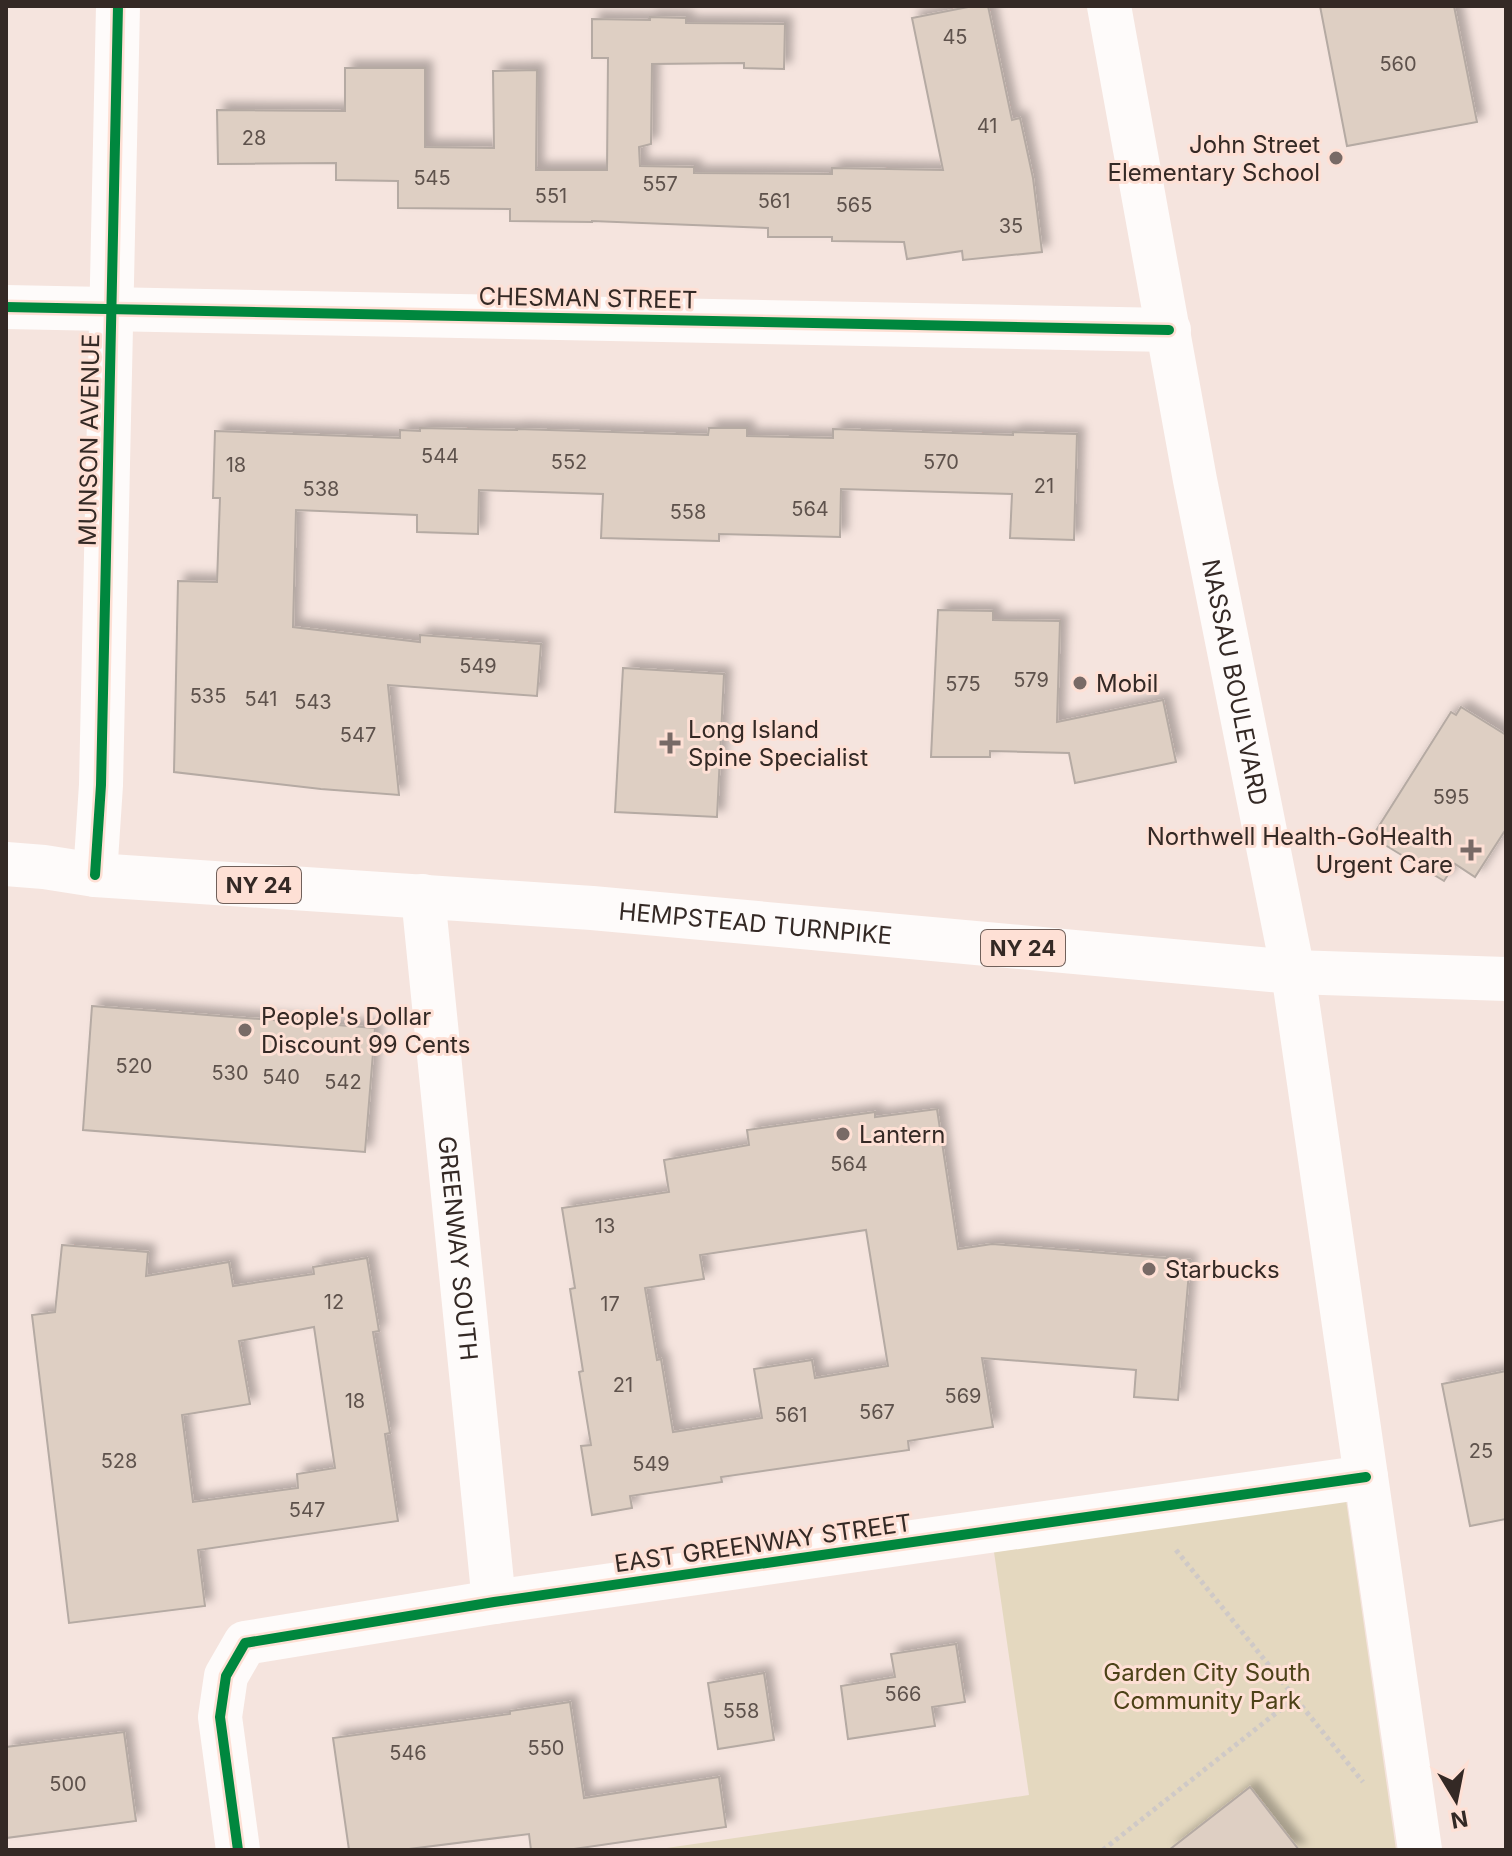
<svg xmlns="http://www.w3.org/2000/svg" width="1512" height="1856" viewBox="0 0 1512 1856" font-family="Inter,sans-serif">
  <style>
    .green { fill: #e4d8bf }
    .building { fill: #decfc3; stroke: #b5aaa3; stroke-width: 2; fill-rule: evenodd; filter: url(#shadow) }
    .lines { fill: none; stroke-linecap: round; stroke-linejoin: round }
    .path { stroke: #cfc9c7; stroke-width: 5; stroke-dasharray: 4 4; stroke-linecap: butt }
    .street { stroke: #fefbfa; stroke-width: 44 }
    .secondary { stroke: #fefbfa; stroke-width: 44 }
    .primary { stroke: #fefbfa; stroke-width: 44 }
    .cycleway-casing { stroke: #fee0d5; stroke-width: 15 }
    .cycleway { stroke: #00873e; stroke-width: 10 }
    .poi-dot { fill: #786a66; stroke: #fee0d5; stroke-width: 3 }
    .labels { text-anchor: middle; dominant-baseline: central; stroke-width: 6; stroke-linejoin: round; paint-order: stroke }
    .number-label { font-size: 20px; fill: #5e524c }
    .shield { fill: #fee0d5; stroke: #71605a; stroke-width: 2 }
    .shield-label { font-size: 22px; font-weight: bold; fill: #342925 }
    .poi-label { font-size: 24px; fill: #342925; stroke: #fee0d5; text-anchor: start }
    .street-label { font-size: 24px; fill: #342925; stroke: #fee0d5 }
    .park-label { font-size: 24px; fill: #4c4217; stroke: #fee0d5 }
  </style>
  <defs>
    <filter id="shadow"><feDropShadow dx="7" dy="-7" stdDeviation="4" flood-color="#0004"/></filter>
  </defs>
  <rect width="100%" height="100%" fill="#f5e4de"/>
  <!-- green -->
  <polygon class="green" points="1346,1500 1396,1850 653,1850 1029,1795 994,1552"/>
  <!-- building -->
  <g class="building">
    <polygon points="973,6 988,6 1012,120 1020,118 1033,178 1042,252 963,260 962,251 907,259 904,242 832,241 832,237 768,237 768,228 592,221 592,222 510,221 510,209 398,208 398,181 336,180 336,163 218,164 217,110 345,111 345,68 425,68 425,147 494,148 493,71 537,70 536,170 607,170 608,58 592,58 592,19 650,20 650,17 686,18 686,23 785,24 784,69 744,68 744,63 652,64 651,144 639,147 640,166 694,167 694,173 832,174 832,168 943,170 912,18"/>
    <polygon points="1320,6 1454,6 1477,122 1347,146"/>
    <polygon points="420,428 517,430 517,429 708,435 709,428 747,428 747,436 833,438 833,429 1013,435 1013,432 1077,434 1074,540 1010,538 1012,494 841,489 840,537 719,534 719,541 601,538 603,494 479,490 478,534 417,532 417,515 296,510 293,627 420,642 420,635 541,644 537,696 388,685 399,795 321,789 174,772 178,581 217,582 220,498 213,498 215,431 400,438 400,430 420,431"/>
    <polygon points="938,610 993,611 993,620 1060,621 1057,722 1163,700 1176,762 1075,783 1069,753 990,751 990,757 931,757"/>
    <polygon points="623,668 724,674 717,817 615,812"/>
    <polygon points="1461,707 1506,735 1506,829 1475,877 1455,864 1444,881 1372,837 1451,712 1456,715"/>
    <polygon points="92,1006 375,1028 365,1152 83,1130"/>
    <path d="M937 1109 958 1249 992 1244 1190 1260 1178 1400 1134 1397 1136 1370 982 1358 993 1427 908 1441 909 1450 721 1477 722 1482 630 1496 632 1508 592 1515 581 1446 591 1445 579 1372 583 1371 570 1289 575 1288 562 1208 669 1192 664 1160 749 1145 747 1130 875 1112V1117ZM866 1230 888 1366 815 1378 812 1360 754 1369 762 1418 673 1432 661 1359 657 1360 645 1288 704 1279 700 1255Z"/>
    <path d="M62 1245 148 1252 146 1276 229 1262 233 1286 314 1274 313 1267 367 1258 379 1331 373 1332 390 1433 385 1434 398 1521 198 1550 205 1606 69 1623 32 1315 55 1312ZM314 1327 335 1468 297 1474 298 1488 193 1502 182 1415 250 1404 239 1341Z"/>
    <polygon points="1506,1371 1506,1519 1470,1526 1442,1384"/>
    <polygon points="956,1644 965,1702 932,1707 935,1726 848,1739 841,1686 895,1677 891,1654"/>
    <polygon points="764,1673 774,1740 718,1749 708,1683"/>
    <polygon points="570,1702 584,1798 719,1777 726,1827 567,1850 531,1850 529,1834 401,1850 349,1850 333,1738 510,1714 510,1711"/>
    <polygon points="124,1732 136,1821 6,1838 6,1747"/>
    <polygon points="1250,1787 1299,1850 1169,1850"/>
  </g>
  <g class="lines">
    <!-- path -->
    <g class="path">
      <polyline points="1176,1550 1363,1782"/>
      <polyline points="1103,1850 1295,1698"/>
    </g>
    <!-- street -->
    <g class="street">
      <polyline points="6,307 1169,330"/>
      <polyline points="95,875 101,785 118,6"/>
      <path id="s1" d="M423 896 494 1602"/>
      <polyline points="238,1850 220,1717 226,1676 245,1643 494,1602 1366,1477"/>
    </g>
    <!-- secondary -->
    <path class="secondary" id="s2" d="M1109 6 1195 480 1293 972 1420 1850"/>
    <!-- primary -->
    <path class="primary" id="s3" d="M6 864 44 867 95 875 592 908 1293 972 1506 979"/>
    <defs>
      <g id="cycleway">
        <polyline points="6,307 1169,330"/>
        <polyline points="95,875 101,785 118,6"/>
        <polyline points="238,1850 220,1717 226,1676 245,1643 494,1602 1366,1477"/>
      </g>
    </defs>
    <!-- cycleway casing -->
    <use href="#cycleway" class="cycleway-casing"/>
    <!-- cycleway -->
    <use href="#cycleway" class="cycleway"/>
  </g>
  <!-- markers -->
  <g class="poi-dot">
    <circle cx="1336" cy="158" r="8"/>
    <circle cx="1080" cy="683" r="8"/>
    <path d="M666 731h8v8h8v8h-8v8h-8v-8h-8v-8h8z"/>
    <path d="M1467 838h8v8h8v8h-8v8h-8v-8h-8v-8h8z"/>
    <circle cx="245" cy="1030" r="8"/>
    <circle cx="843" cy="1134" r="8"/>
    <circle cx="1149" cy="1269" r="8"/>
  </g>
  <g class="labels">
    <!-- number labels -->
    <g class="number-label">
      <text x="955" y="37">45</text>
      <text x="1398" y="64">560</text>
      <text x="987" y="126">41</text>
      <text x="254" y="138">28</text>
      <text x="432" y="178">545</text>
      <text x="660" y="184">557</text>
      <text x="551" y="196">551</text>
      <text x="774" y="201">561</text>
      <text x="854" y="205">565</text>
      <text x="1011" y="226">35</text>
      <text x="440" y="456">544</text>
      <text x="569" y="462">552</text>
      <text x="941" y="462">570</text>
      <text x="236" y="465">18</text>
      <text x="1044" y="486">21</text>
      <text x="321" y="489">538</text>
      <text x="810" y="509">564</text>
      <text x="688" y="512">558</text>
      <text x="478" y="666">549</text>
      <text x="1031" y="680">579</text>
      <text x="963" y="684">575</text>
      <text x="208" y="696">535</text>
      <text x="261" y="699">541</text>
      <text x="313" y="702">543</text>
      <text x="358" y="735">547</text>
      <text x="1451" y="797">595</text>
      <text x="134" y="1066">520</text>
      <text x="230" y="1073">530</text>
      <text x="281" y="1077">540</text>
      <text x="343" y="1082">542</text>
      <text x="849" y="1164">564</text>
      <text x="605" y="1226">13</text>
      <text x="334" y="1302">12</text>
      <text x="610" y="1304">17</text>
      <text x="623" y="1385">21</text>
      <text x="963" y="1396">569</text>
      <text x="355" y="1401">18</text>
      <text x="877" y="1412">567</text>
      <text x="791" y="1415">561</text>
      <text x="1481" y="1451">25</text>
      <text x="119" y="1461">528</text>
      <text x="651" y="1464">549</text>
      <text x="307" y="1510">547</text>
      <text x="903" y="1694">566</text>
      <text x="741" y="1711">558</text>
      <text x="546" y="1748">550</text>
      <text x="408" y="1753">546</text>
      <text x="68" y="1784">500</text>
    </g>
    <!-- shield labels -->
    <g class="shield">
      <rect x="217" y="867" width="84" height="36" rx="6"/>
      <rect x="981" y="930" width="84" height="36" rx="6"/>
    </g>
    <g class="shield-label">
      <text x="259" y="885">NY 24</text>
      <text x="1023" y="948">NY 24</text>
    </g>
    <!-- poi labels -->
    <g class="poi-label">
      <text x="1320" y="144" text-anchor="end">John Street<tspan x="1320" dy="28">Elementary School</tspan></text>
      <text x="1096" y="683">Mobil</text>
      <text x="688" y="729">Long Island<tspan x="688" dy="28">Spine Specialist</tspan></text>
      <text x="1453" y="836" text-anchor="end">Northwell Health-GoHealth<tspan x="1453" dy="28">Urgent Care</tspan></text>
      <text x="261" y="1016">People's Dollar<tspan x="261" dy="28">Discount 99 Cents</tspan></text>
      <text x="859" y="1134">Lantern</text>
      <text x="1165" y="1269">Starbucks</text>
    </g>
    <!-- street labels -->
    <g class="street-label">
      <text transform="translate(588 298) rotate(1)">CHESMAN STREET</text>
      <text transform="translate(89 440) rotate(-89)">MUNSON AVENUE</text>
      <text stroke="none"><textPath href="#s2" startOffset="688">NASSAU BOULEVARD</textPath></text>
      <text stroke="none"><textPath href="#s3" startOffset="752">HEMPSTEAD TURNPIKE</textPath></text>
      <text stroke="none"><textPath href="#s1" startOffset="354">GREENWAY SOUTH</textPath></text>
      <text transform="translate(763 1543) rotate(-8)">EAST GREENWAY STREET</text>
    </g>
    <!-- park labels -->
    <g class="park-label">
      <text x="1207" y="1672">Garden City South<tspan x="1207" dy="28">Community Park</tspan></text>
    </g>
  </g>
  <!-- border -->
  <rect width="1512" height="1856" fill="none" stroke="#342925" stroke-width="16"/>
  <!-- north arrow -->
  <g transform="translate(1456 1800) rotate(170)" stroke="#fee0d5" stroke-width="6" paint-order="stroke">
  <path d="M0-6L14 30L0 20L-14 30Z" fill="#342925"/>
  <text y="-12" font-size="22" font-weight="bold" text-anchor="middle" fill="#342925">N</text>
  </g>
</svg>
